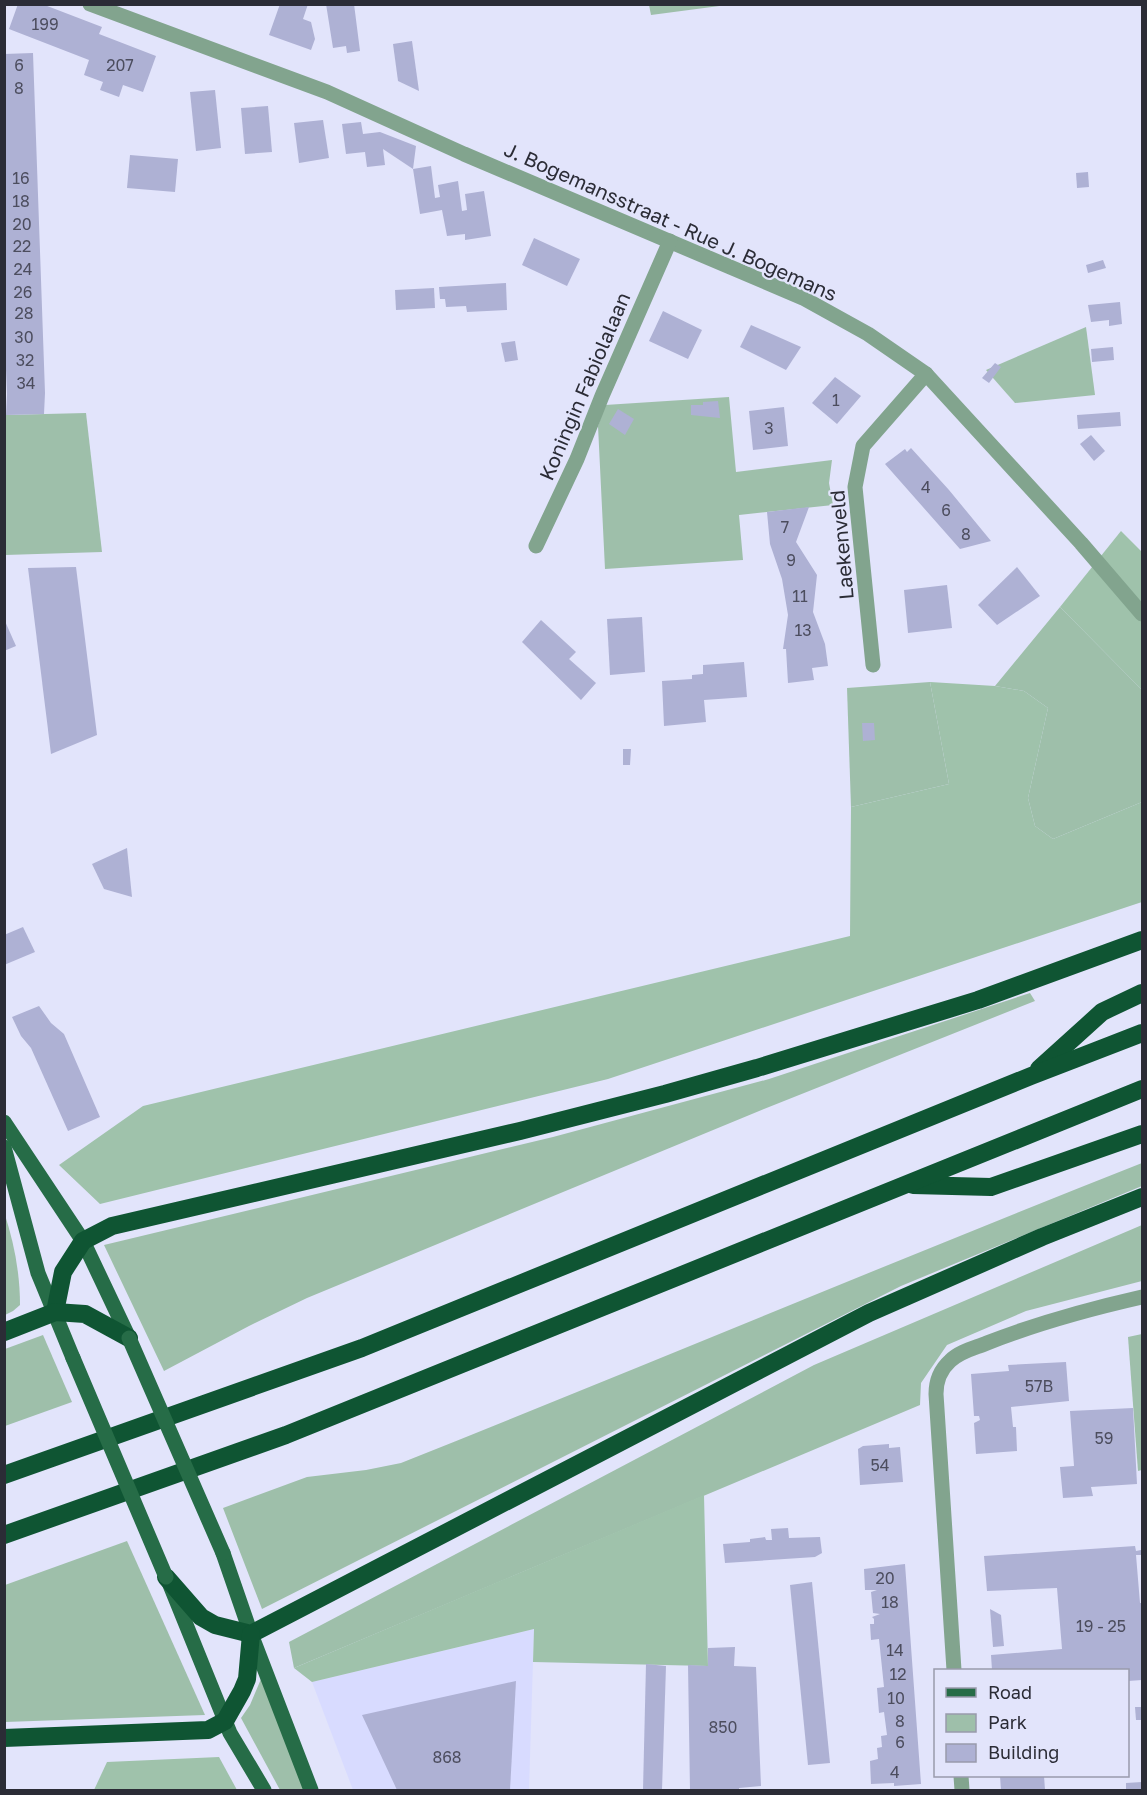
<svg xmlns="http://www.w3.org/2000/svg" width="1147" height="1795" viewBox="0 0 1147 1795" font-family="'Golos Text',sans-serif">
  <style>
    .built { fill: #d8dbff }
    .green { fill: #9ebfaa }
    .forest { fill: #9fc2ab }
    .building { fill: #aeb1d4 }
    .lines { fill: none; stroke-linecap: round; stroke-linejoin: round }
    .minor { stroke: #82a48e; stroke-width: 15 }
    .major { stroke: #266c47; stroke-width: 15 }
    .highway { stroke: #0f5533; stroke-width: 18 }
    .major-bridge { stroke: #266c47; stroke-width: 15 }
    .labels { text-anchor: middle; dominant-baseline: central; stroke-width: 4.5; stroke-linejoin: round; paint-order: stroke }
    .number-label { font-size: 16px; fill: #4c4d5e }
    .street-label { font-size: 20px; fill: #2b2c36; stroke: #e2e4fb }
  </style>
  <rect width="100%" height="100%" fill="#e2e4fb"/>
  <!-- built -->
  <polygon class="built" points="534,1629 529,1790 353,1790 312,1682"/>
  <!-- green -->
  <g class="green">
    <polygon points="649,5 649,4 727,5 651,15"/>
    <polygon points="1086,327 1095,395 1015,403 986,370"/>
    <polygon points="729,397 736,472 832,460 829,483 833,505 739,515 743,560 605,569 598,426 605,405"/>
    <polygon points="86,413 102,552 5,555 5,415"/>
    <polygon points="1060,607 1142,690 1142,802 1053,839 1035,826 1028,798 1048,708 1024,691 995,686"/>
    <polygon points="930,682 949,784 851,807 847,688"/>
    <polygon points="1030,993 1035,1001 764,1109 307,1298 249,1326 164,1371 104,1245 553,1137 769,1079"/>
    <path d="M1142 1163V1186L901 1286 262 1609 223 1508 307 1477 366 1470 401 1463C649 1364 894 1261 1142 1163Z"/>
    <path d="M4 1212C14 1242 20 1273 20 1305L13 1311 5 1315Z"/>
    <polygon points="1142,1225 1142,1281 1026,1311 947,1345 921,1383 920,1405 294,1668 289,1642 814,1365"/>
    <polygon points="1142,1334 1142,1470 1138,1471 1128,1337"/>
    <polygon points="43,1335 72,1402 5,1426 5,1349"/>
    <polygon points="127,1541 205,1715 5,1722 5,1585"/>
    <polygon points="261,1679 304,1790 280,1790 241,1718 250,1705"/>
  </g>
  <!-- forest -->
  <g class="forest">
    <polygon points="1121,531 1142,552 1142,690 1060,607"/>
    <polygon points="930,682 995,686 1024,691 1048,708 1028,798 1035,826 1053,839 1142,802 1142,902 608,1079 100,1204 59,1165 143,1106 850,936 851,807 949,784"/>
    <polygon points="704,1495 708,1666 533,1662 534,1629 312,1682 294,1668"/>
    <polygon points="219,1757 237,1790 94,1790 107,1762"/>
  </g>
  <!-- building -->
  <g class="building">
    <polygon points="18,4 42,4 102,27 99,34 156,56 143,92 123,85 119,97 100,90 103,82 84,75 89,60 9,29"/>
    <polygon points="280,4 308,4 303,19 311,22 315,39 311,50 269,35"/>
    <polygon points="326,4 354,4 360,51 347,53 346,46 333,48"/>
    <polygon points="412,41 419,91 398,81 393,44"/>
    <polygon points="33,53 45,393 44,414 6,415 7,394 4,322 4,54"/>
    <polygon points="215,90 221,148 196,151 190,92"/>
    <polygon points="268,106 272,152 245,154 241,108"/>
    <polygon points="323,120 329,158 299,163 294,123"/>
    <polygon points="361,122 363,134 380,132 416,146 413,169 431,166 435,198 440,197 438,185 458,181 462,211 467,210 465,194 484,191 491,236 465,240 465,234 447,236 442,210 420,214 413,169 383,149 385,165 367,167 365,152 346,154 342,124"/>
    <polygon points="130,155 178,159 175,192 127,188"/>
    <polygon points="1088,172 1089,187 1077,188 1076,173"/>
    <polygon points="534,238 580,259 567,286 522,265"/>
    <polygon points="1103,260 1106,268 1088,273 1086,265"/>
    <polygon points="506,283 507,310 467,312 466,306 446,307 445,299 440,299 439,287"/>
    <polygon points="434,288 435,308 396,310 395,290"/>
    <polygon points="1120,302 1122,324 1109,326 1109,320 1091,322 1088,305"/>
    <polygon points="663,311 702,330 688,359 649,341"/>
    <polygon points="751,325 801,347 786,370 740,347"/>
    <polygon points="515,341 518,360 505,362 501,343"/>
    <polygon points="1113,347 1114,360 1092,362 1091,349"/>
    <polygon points="995,363 1001,367 989,383 982,378"/>
    <polygon points="835,377 861,396 837,424 812,403"/>
    <polygon points="718,401 720,418 691,415 691,405 703,405 703,402"/>
    <polygon points="784,407 788,446 753,450 749,411"/>
    <polygon points="618,409 634,419 625,435 609,424"/>
    <polygon points="1120,412 1121,426 1078,429 1077,415"/>
    <polygon points="1091,435 1105,451 1094,461 1080,444"/>
    <polygon points="911,448 949,490 991,541 960,549 885,464 905,449 907,452"/>
    <polygon points="809,507 796,542 817,575 813,612 825,644 828,666 812,668 814,680 788,683 786,649 783,649 788,615 782,579 770,544 767,512"/>
    <polygon points="76,567 97,735 51,754 28,568"/>
    <polygon points="1017,567 1040,596 997,625 978,605"/>
    <polygon points="947,585 952,628 908,633 904,590"/>
    <polygon points="642,617 645,672 610,675 607,619"/>
    <polygon points="4,619 16,646 4,651"/>
    <polygon points="541,620 576,652 569,659 596,683 581,700 522,642"/>
    <polygon points="744,662 747,697 704,700 706,722 664,726 662,681 692,679 692,675 703,674 703,665"/>
    <polygon points="862,723 874,723 875,740 863,741"/>
    <polygon points="623,749 631,749 630,765 623,765"/>
    <polygon points="127,848 132,897 104,889 92,864"/>
    <polygon points="23,927 35,952 4,965 4,935"/>
    <polygon points="39,1006 51,1023 64,1034 100,1117 68,1131 31,1048 21,1036 12,1017"/>
    <polygon points="1066,1362 1069,1401 1011,1407 1013,1427 1016,1427 1017,1451 976,1454 974,1423 980,1420 979,1416 974,1416 971,1374 1009,1371 1008,1365"/>
    <polygon points="1133,1408 1137,1484 1091,1487 1093,1496 1063,1498 1060,1467 1074,1466 1070,1411"/>
    <polygon points="889,1444 889,1448 900,1447 903,1482 860,1485 858,1449 863,1446"/>
    <polygon points="788,1528 789,1538 820,1537 822,1553 815,1557 725,1563 723,1544 750,1542 750,1539 765,1537 766,1540 772,1540 771,1529"/>
    <polygon points="1135,1546 1136,1551 1141,1550 1141,1555 1136,1555 1140,1603 1142,1603 1142,1680 1128,1681 1128,1670 992,1670 991,1655 1062,1649 1057,1588 987,1591 984,1556"/>
    <polygon points="905,1564 921,1784 894,1786 894,1783 871,1784 870,1761 878,1759 877,1748 882,1747 881,1736 887,1735 884,1712 879,1713 877,1688 884,1687 879,1639 871,1640 870,1624 874,1624 874,1619 872,1617 880,1614 873,1613 871,1592 877,1590 865,1590 864,1569"/>
    <polygon points="812,1582 830,1763 808,1765 790,1585"/>
    <polygon points="990,1609 1001,1615 1004,1646 993,1647"/>
    <polygon points="735,1647 734,1666 756,1667 761,1786 739,1788 739,1790 690,1790 688,1665 708,1666 708,1648"/>
    <polygon points="646,1664 666,1666 662,1790 643,1790"/>
    <polygon points="516,1681 510,1790 397,1790 362,1715"/>
    <polygon points="1135,1707 1142,1707 1142,1720 1136,1720"/>
    <polygon points="1000,1776 1044,1776 1045,1790 1001,1790"/>
    <polygon points="1142,1782 1142,1790 1126,1790 1126,1783"/>
  </g>
  <g class="lines">
    <!-- minor -->
    <g class="minor">
      <polyline points="90,4 327,92 464,154 803,298 868,334 926,374 1081,543 1142,614"/>
      <polyline points="536,546 577,459 602,396 670,241"/>
      <polyline points="873,665 855,487 863,446 926,374"/>
      <path d="M954 1670 936 1394C936 1381 940 1370 950 1361 960 1351 975 1348 987 1343 1038 1323 1089 1309 1142 1297"/>
      <polyline points="961,1776 962,1790"/>
    </g>
    <!-- major -->
    <g class="major">
      <polyline points="4,1122 83,1241 129,1338"/>
      <polyline points="4,1147 38,1273 73,1358"/>
      <polyline points="223,1553 251,1634 311,1790"/>
      <polyline points="170,1585 230,1733 264,1790"/>
    </g>
    <!-- highway -->
    <g class="highway">
      <polyline points="1039,1069 1102,1012 1142,993"/>
      <polyline points="913,1185 991,1187 1142,1134"/>
      <polyline points="55,1312 63,1272 83,1241 112,1226 520,1131 665,1094 757,1068 978,1000 1142,940"/>
      <polyline points="4,1332 55,1312 85,1314 129,1338"/>
      <polyline points="4,1475 362,1348 1031,1076 1142,1033"/>
      <polyline points="4,1535 286,1435 1142,1089"/>
      <polyline points="166,1577 201,1617 215,1625 251,1634 869,1313 1042,1237 1142,1197"/>
      <polyline points="4,1738 208,1730 225,1721 242,1691 247,1679 251,1634"/>
    </g>
    <!-- major-bridge -->
    <g class="major-bridge">
      <polyline points="129,1338 223,1553"/>
      <polyline points="73,1358 166,1577"/>
    </g>
  </g>
  <g class="labels">
    <!-- number labels -->
    <g class="number-label">
      <text x="45" y="24">199</text>
      <text x="19" y="65">6</text>
      <text x="120" y="65">207</text>
      <text x="19" y="88">8</text>
      <text x="21" y="178">16</text>
      <text x="21" y="201">18</text>
      <text x="22" y="224">20</text>
      <text x="22" y="246">22</text>
      <text x="23" y="269">24</text>
      <text x="23" y="292">26</text>
      <text x="24" y="313">28</text>
      <text x="24" y="337">30</text>
      <text x="25" y="360">32</text>
      <text x="26" y="383">34</text>
      <text x="836" y="400">1</text>
      <text x="769" y="428">3</text>
      <text x="926" y="487">4</text>
      <text x="946" y="510">6</text>
      <text x="785" y="527">7</text>
      <text x="966" y="534">8</text>
      <text x="791" y="560">9</text>
      <text x="800" y="596">11</text>
      <text x="803" y="630">13</text>
      <text x="1039" y="1386">57B</text>
      <text x="1104" y="1438">59</text>
      <text x="880" y="1465">54</text>
      <text x="885" y="1578">20</text>
      <text x="890" y="1602">18</text>
      <text x="1101" y="1626">19 - 25</text>
      <text x="895" y="1650">14</text>
      <text x="898" y="1674">12</text>
      <text x="896" y="1698">10</text>
      <text x="900" y="1721">8</text>
      <text x="723" y="1727">850</text>
      <text x="900" y="1742">6</text>
      <text x="447" y="1757">868</text>
      <text x="895" y="1772">4</text>
    </g>
    <!-- street labels -->
    <g class="street-label">
      <text transform="translate(671 221) rotate(24)">J. Bogemansstraat - Rue J. Bogemans</text>
      <text transform="translate(584 386) rotate(-67)">Koningin Fabiolalaan</text>
      <text transform="translate(841 545) rotate(-95)">Laekenveld</text>
    </g>
  </g>
  <!-- border -->
  <rect width="1147" height="1795" fill="none" stroke="#2b2c36" stroke-width="12"/>
  <!-- legend -->
  <rect x="934" y="1669" width="195" height="108" fill="#e2e4fb" stroke="#999aac" stroke-width="1.5"/>
  <rect x="946" y="1688" width="30" height="9" fill="#266c47" stroke="#999aac" stroke-width="1.5"/>
  <text x="988" y="1699" font-size="18" fill="#2b2c36">Road</text>
  <rect x="946" y="1714" width="30" height="18" fill="#9ebfaa" stroke="#999aac" stroke-width="1.5"/>
  <text x="988" y="1729" font-size="18" fill="#2b2c36">Park</text>
  <rect x="946" y="1744" width="30" height="18" fill="#aeb1d4" stroke="#999aac" stroke-width="1.5"/>
  <text x="988" y="1759" font-size="18" fill="#2b2c36">Building</text>
</svg>
